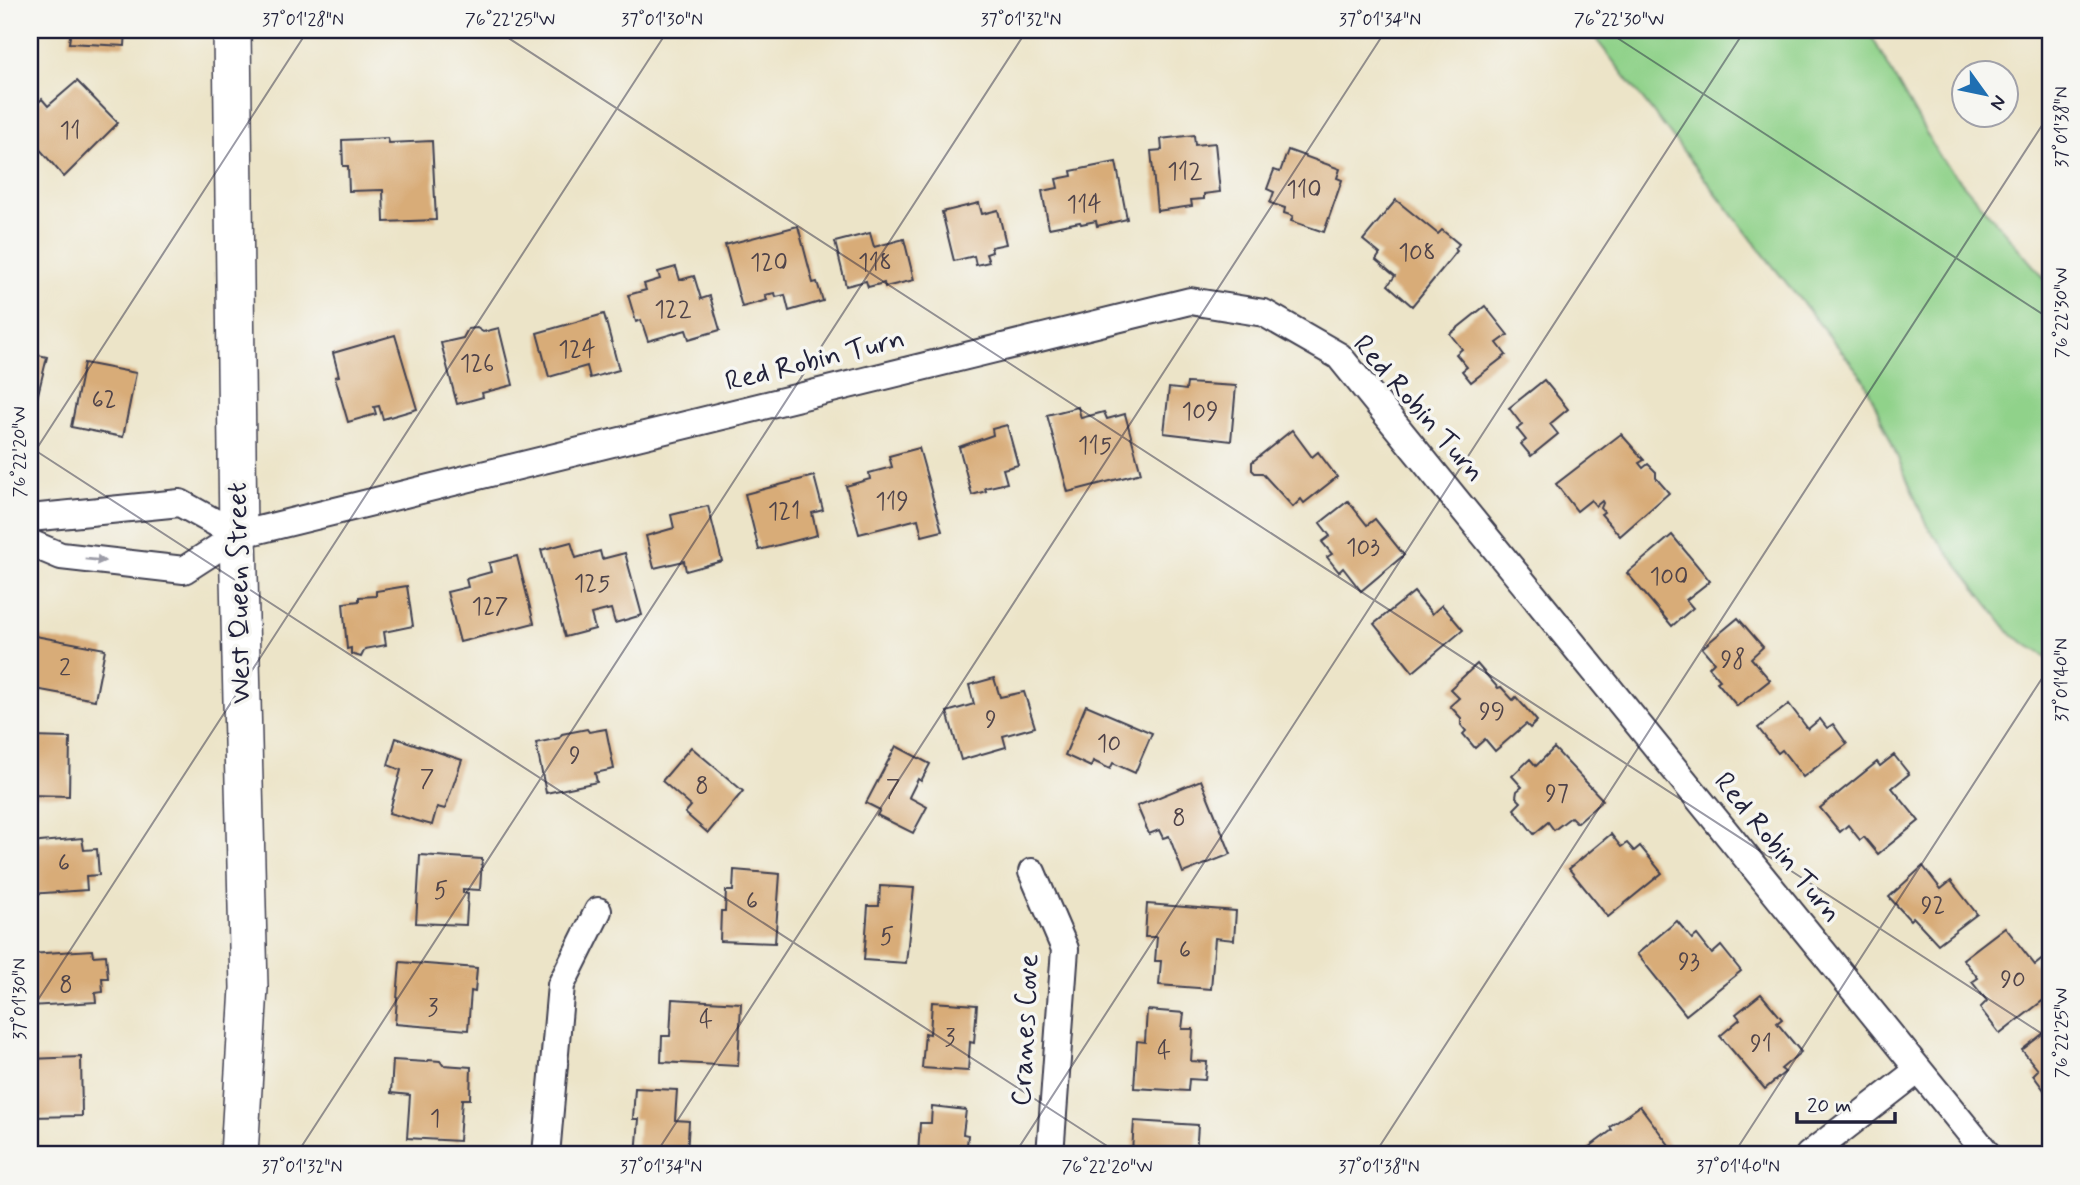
<svg xmlns="http://www.w3.org/2000/svg" width="2080" height="1185" viewBox="0 0 2080 1185" font-family="Mynerve,sans-serif">
  <style>
    .green { fill: #90d28a; stroke: #597a62; stroke-width: 2 }
    .building { fill: #d8ac78 }
    .lines { fill: none; stroke-linecap: round; stroke-linejoin: round }
    .street-casing { stroke: #403f50; stroke-width: 30 }
    .secondary-casing { stroke: #403f50; stroke-width: 40 }
    .street { stroke: #fff; stroke-width: 26 }
    .secondary { stroke: #fff; stroke-width: 37 }
    .oneway { fill: #9c9ca7 }
    .ticks { fill: none; stroke: #22223b; stroke-width: 2; stroke-opacity: 0.45 }
    .labels { text-anchor: middle; dominant-baseline: central; stroke-width: 7; stroke-linejoin: round; paint-order: stroke }
    .number-label { font-size: 24px; fill: #50444a }
    .street-label { font-size: 28px; fill: #22223b; stroke: #f6f6f2 }
    .neatline { fill: none; stroke: #22223b; stroke-width: 2.5 }
    .ticks-label { font-size: 18px; text-anchor: middle; fill: #22223b }
  </style>
  <rect width="100%" height="100%" fill="#f6f6f2"/>
  <filter id="ink" filterUnits="userSpaceOnUse"><feTurbulence type="fractalNoise" baseFrequency=".0143" numOctaves="2"/><feDisplacementMap in="SourceGraphic" scale="14" xChannelSelector="R" yChannelSelector="G"/><feConvolveMatrix kernelMatrix="1 2 1 2 8 2 1 2 1" color-interpolation-filters="sRGB"/></filter>
  <filter id="wash" filterUnits="userSpaceOnUse"><feTurbulence type="fractalNoise" baseFrequency=".00686" numOctaves="4" result="noise"/><feDisplacementMap in="SourceGraphic" scale="28" xChannelSelector="R" yChannelSelector="G"/><feGaussianBlur stdDeviation="1.57" result="paint"/><feColorMatrix in="noise" values="0 0 0 0 0 0 0 0 0 0 0 0 0 0 0 0 0 1.4 0 .05"/><feComposite in="paint" operator="in"/></filter>
  <g filter="url(#wash)">
    <rect width="100%" height="100%" fill="#ece4c8"/>
    <!-- green -->
    <polygon class="green" points="1589,30 1868,30 1939,156 2050,285 2050,659 2012,635 1927,526 1864,379 1768,260"/>
    <g id="blocks">
      <!-- building -->
      <g class="building">
        <polygon points="71,30 126,30 125,46 69,43"/>
        <polygon points="77,81 118,123 64,177 30,138 30,110 42,99 48,106"/>
        <polygon points="1194,135 1195,145 1215,143 1220,192 1204,194 1204,199 1191,200 1192,206 1157,211 1151,151 1162,150 1161,139"/>
        <polygon points="388,138 389,143 432,141 436,220 384,222 383,190 349,191 348,166 343,166 342,140"/>
        <polygon points="1288,150 1340,169 1337,178 1342,180 1324,232 1291,221 1293,216 1284,213 1285,208 1270,203 1274,192 1267,189 1274,170 1280,172"/>
        <polygon points="1116,162 1127,219 1097,226 1096,221 1081,224 1080,222 1049,228 1042,191 1058,188 1056,179 1072,176 1071,171"/>
        <polygon points="1396,200 1438,234 1442,230 1459,244 1455,249 1457,251 1412,306 1388,285 1395,276 1376,260 1380,254 1363,240"/>
        <polygon points="979,203 982,214 998,210 1006,244 991,247 992,252 986,254 989,262 976,265 974,256 954,261 942,212"/>
        <polygon points="798,226 813,283 817,282 823,301 789,311 785,295 776,297 775,293 765,295 767,300 742,307 725,245"/>
        <polygon points="870,233 874,247 904,239 914,280 885,287 884,283 868,287 866,281 846,286 835,242"/>
        <polygon points="676,267 680,280 694,276 701,299 710,296 720,330 689,339 686,330 648,341 641,320 636,322 628,295 646,290 644,284 660,279 658,272"/>
        <polygon points="1485,306 1508,335 1497,343 1506,355 1471,382 1462,371 1467,367 1456,354 1462,349 1450,334"/>
        <polygon points="604,314 619,370 590,378 587,366 549,377 537,333"/>
        <polygon points="477,328 483,332 499,328 513,385 482,393 483,397 457,404 441,343 463,338 468,329"/>
        <polygon points="395,335 417,409 383,419 379,406 374,407 376,414 348,422 335,377 339,376 333,353"/>
        <polygon points="30,353 47,357 31,423 30,423"/>
        <polygon points="84,363 136,373 123,437 71,427"/>
        <polygon points="1544,380 1568,409 1550,424 1558,434 1531,456 1521,444 1526,440 1517,429 1522,425 1509,408"/>
        <polygon points="1187,383 1236,386 1231,441 1164,433 1169,388 1186,390"/>
        <polygon points="1078,407 1081,418 1104,412 1107,419 1125,414 1141,473 1068,492 1047,415"/>
        <polygon points="1007,425 1018,465 1003,469 1007,483 985,488 986,491 972,495 959,447 993,435 992,429"/>
        <polygon points="1292,430 1312,457 1318,452 1337,477 1304,503 1301,499 1293,507 1262,473 1255,473 1252,470 1252,462"/>
        <polygon points="1621,434 1644,460 1639,463 1643,468 1648,464 1656,472 1656,478 1669,493 1620,536 1601,514 1604,512 1601,508 1603,503 1602,501 1596,506 1591,500 1577,511 1556,484"/>
        <polygon points="919,448 942,531 922,536 918,519 859,534 846,486 870,479 869,473 892,467 889,456"/>
        <polygon points="814,476 823,510 812,513 817,535 759,550 745,494"/>
        <polygon points="1348,501 1367,525 1375,519 1404,555 1361,591 1343,568 1339,572 1327,557 1332,554 1322,542 1330,536 1320,523"/>
        <polygon points="708,506 722,561 686,571 684,561 654,568 646,536 674,528 671,515"/>
        <polygon points="1672,535 1710,581 1686,600 1693,608 1672,626 1627,573"/>
        <polygon points="571,542 576,558 600,551 602,559 625,553 642,615 615,623 611,609 591,614 595,629 565,637 541,550"/>
        <polygon points="517,556 534,623 460,642 447,592 468,587 466,579 491,572 489,563"/>
        <polygon points="407,586 413,626 384,632 386,645 365,649 361,657 351,654 351,648 347,649 343,603 359,601 359,597 376,596 376,591"/>
        <polygon points="1414,592 1432,614 1442,605 1463,630 1413,672 1374,624"/>
        <polygon points="1738,618 1763,647 1751,658 1770,680 1737,706 1717,682 1720,680 1709,667 1714,662 1702,648"/>
        <polygon points="30,635 105,649 95,700 30,688"/>
        <polygon points="1477,664 1498,688 1501,687 1513,700 1516,697 1537,721 1530,728 1526,724 1495,751 1485,739 1475,748 1463,734 1466,731 1461,725 1461,718 1450,706 1459,698 1450,689"/>
        <polygon points="994,678 1000,697 1024,692 1035,727 1003,736 1006,747 961,760 947,712 974,704 969,685"/>
        <polygon points="1789,704 1808,729 1820,719 1827,728 1833,724 1847,744 1803,777 1782,750 1778,753 1758,728"/>
        <polygon points="1086,705 1152,733 1135,773 1113,763 1110,769 1093,761 1091,767 1065,755"/>
        <polygon points="587,729 589,732 606,729 614,769 595,773 597,782 546,793 536,743 559,738 562,734"/>
        <polygon points="30,737 70,738 69,796 30,795"/>
        <polygon points="396,738 462,760 445,809 437,807 432,825 389,813 401,770 388,765"/>
        <polygon points="896,746 930,764 921,781 918,779 909,797 927,807 913,833 877,815 880,810 866,803"/>
        <polygon points="691,747 743,791 708,833 685,813 691,806 662,781"/>
        <polygon points="1554,748 1603,800 1577,823 1571,817 1554,830 1548,822 1534,834 1514,809 1521,802 1516,797 1517,791 1522,787 1512,776 1530,759 1536,766"/>
        <polygon points="1894,755 1909,774 1892,788 1919,821 1878,854 1864,837 1860,840 1848,825 1840,832 1820,808 1877,762 1880,766"/>
        <polygon points="1201,780 1231,854 1183,873 1169,836 1163,838 1159,830 1149,834 1137,806"/>
        <polygon points="1611,834 1621,847 1627,843 1634,851 1640,846 1662,873 1608,917 1569,869"/>
        <polygon points="82,838 84,850 97,849 99,875 86,876 87,890 30,894 30,843"/>
        <polygon points="420,855 482,859 480,890 463,889 463,893 468,893 466,925 416,923"/>
        <polygon points="1923,866 1941,889 1951,881 1977,914 1938,944 1913,917 1910,920 1889,897"/>
        <polygon points="734,870 780,874 775,943 720,941 721,911 725,911 726,891 733,891"/>
        <polygon points="880,886 914,888 906,963 864,960 868,906 879,906"/>
        <polygon points="1147,904 1236,911 1234,940 1215,938 1211,989 1159,985 1161,961 1155,961 1157,937 1145,937"/>
        <polygon points="1677,921 1692,939 1697,935 1712,954 1721,946 1741,971 1686,1015 1637,954"/>
        <polygon points="2005,927 2035,965 2050,953 2050,995 2000,1034 1980,1008 1987,1001 1972,982 1978,978 1963,959"/>
        <polygon points="92,950 93,956 106,955 108,978 102,978 103,992 95,993 96,1002 30,1006 30,954"/>
        <polygon points="400,962 477,968 475,992 471,991 468,1030 395,1024"/>
        <polygon points="1761,994 1782,1019 1777,1023 1801,1052 1781,1069 1785,1072 1765,1089 1720,1036 1740,1019 1736,1014"/>
        <polygon points="672,999 741,1003 738,1066 661,1062 662,1036 670,1036"/>
        <polygon points="932,1002 977,1005 974,1043 970,1042 968,1071 922,1068 925,1033 930,1034"/>
        <polygon points="1147,1010 1184,1013 1182,1029 1193,1029 1191,1061 1207,1062 1205,1080 1189,1079 1188,1091 1134,1088 1137,1041 1145,1042"/>
        <polygon points="2050,1028 2050,1098 2033,1075 2038,1070 2022,1050"/>
        <polygon points="81,1057 82,1116 30,1117 30,1059"/>
        <polygon points="393,1060 426,1062 428,1060 440,1061 443,1065 471,1067 470,1099 462,1099 459,1141 407,1138 410,1095 391,1093"/>
        <polygon points="635,1088 677,1090 675,1120 689,1121 687,1155 636,1155 639,1119 633,1119"/>
        <polygon points="932,1106 966,1110 963,1134 968,1135 966,1155 918,1155 920,1123 931,1123"/>
        <polygon points="1640,1106 1669,1145 1655,1155 1593,1155 1588,1148 1612,1130 1610,1127"/>
        <polygon points="1134,1121 1198,1125 1196,1155 1147,1155 1147,1153 1132,1152"/>
      </g>
    </g>
  </g>
  <g filter="url(#ink)">
    <use href="#blocks" fill-opacity="0" stroke="#403f50" stroke-width="2"/>
    <g class="lines">
      <defs>
        <g id="street">
          <polyline points="30,518 180,503 238,535"/>
          <polyline points="30,543 61,556 184,570 238,535 1190,301 1264,313 1339,356 1988,1155"/>
          <polyline points="1032,872 1065,949 1050,1155"/>
          <polyline points="546,1155 561,985 598,911"/>
          <polyline points="1809,1155 1917,1071"/>
        </g>
        <polyline id="secondary" points="232,30 238,535 249,988 239,1155"/>
      </defs>
      <!-- street casing -->
      <use href="#street" class="street-casing"/>
      <!-- secondary casing -->
      <use href="#secondary" class="secondary-casing"/>
      <!-- street -->
      <use href="#street" class="street"/>
      <!-- secondary -->
      <use href="#secondary" class="secondary"/>
    </g>
    <!-- one-way arrows -->
    <defs><path id="oneway-solid" d="M-6-.8H1V-3.2L6.5 0L1 3.2V.8H-6Z" transform="scale(1.75)"/></defs>
    <use class="oneway" href="#oneway-solid" transform="translate(95 560) rotate(6)"/>
  </g>
  <!-- ticks -->
  <path class="ticks" d="M496 30 2050 1039M1605 30 2050 319M30 447 1121 1155M30 459 308 30M30 1012 668 30M296 1155 1027 30M655 1155 1386 30M1014 1155 1745 30M1374 1155 2050 113M1733 1155 2050 666"/>
  <g class="labels">
    <!-- number labels -->
    <g class="number-label">
      <text x="70" y="131">11</text>
      <text x="1185" y="172">112</text>
      <text x="1304" y="190">110</text>
      <text x="1084" y="205">114</text>
      <text x="1417" y="253">108</text>
      <text x="769" y="263">120</text>
      <text x="875" y="263">118</text>
      <text x="673" y="310">122</text>
      <text x="577" y="350">124</text>
      <text x="477" y="364">126</text>
      <text x="104" y="400">62</text>
      <text x="1200" y="412">109</text>
      <text x="1095" y="446">115</text>
      <text x="892" y="502">119</text>
      <text x="784" y="512">121</text>
      <text x="1363" y="548">103</text>
      <text x="1669" y="577">100</text>
      <text x="592" y="584">125</text>
      <text x="490" y="607">127</text>
      <text x="1733" y="660">98</text>
      <text x="65" y="668">2</text>
      <text x="1492" y="712">99</text>
      <text x="991" y="720">9</text>
      <text x="1109" y="744">10</text>
      <text x="575" y="756">9</text>
      <text x="427" y="779">7</text>
      <text x="702" y="786">8</text>
      <text x="893" y="789">7</text>
      <text x="1557" y="794">97</text>
      <text x="1179" y="818">8</text>
      <text x="64" y="863">6</text>
      <text x="441" y="891">5</text>
      <text x="752" y="901">6</text>
      <text x="1933" y="906">92</text>
      <text x="887" y="937">5</text>
      <text x="1185" y="950">6</text>
      <text x="1689" y="962">93</text>
      <text x="2013" y="980">90</text>
      <text x="66" y="985">8</text>
      <text x="433" y="1008">3</text>
      <text x="706" y="1020">4</text>
      <text x="950" y="1038">3</text>
      <text x="1761" y="1044">91</text>
      <text x="1164" y="1051">4</text>
      <text x="435" y="1119">1</text>
    </g>
    <!-- street labels -->
    <g class="street-label">
      <text transform="translate(815 361) rotate(-14)">Red Robin Turn</text>
      <text transform="translate(1418 409) rotate(49)">Red Robin Turn</text>
      <text transform="translate(240 593) rotate(-91)">West Queen Street</text>
      <text transform="translate(1777 848) rotate(51)">Red Robin Turn</text>
      <text transform="translate(1026 1030) rotate(-87)">Cranes Cove</text>
    </g>
  </g>
  <!-- margin -->
  <rect width="2080" height="1185" fill="none" stroke="#f6f6f2" stroke-width="77"/>
  <!-- north arrow -->
  <g transform="translate(1985 94) rotate(123)"><circle r="33" fill="#f6f6f2" stroke="#a1a1a9" stroke-width="2"/>
  <path d="M0-5L12 26L0 18L-12 26Z" fill="#1f6fb2"/>
  <text y="-10" font-size="19" font-weight="bold" text-anchor="middle" fill="#22223b">N</text>
  </g>
  <!-- scale -->
  <path d="M1797 1112v10h98v-10" fill="none" stroke="#22223b" stroke-width="3.5"/>
  <text x="1807" y="1112" font-size="21" fill="#22223b" stroke="#f6f6f2" stroke-width="5" paint-order="stroke">20 m</text>
  <rect x="38" y="38" width="2004" height="1108" class="neatline"/>
  <g class="ticks-label">
    <text x="303" y="25">37°01'28"N</text>
    <text x="510" y="25">76°22'25"W</text>
    <text x="662" y="25">37°01'30"N</text>
    <text x="1021" y="25">37°01'32"N</text>
    <text x="1380" y="25">37°01'34"N</text>
    <text x="1619" y="25">76°22'30"W</text>
    <text transform="translate(2061 127) rotate(-90)" y="6">37°01'38"N</text>
    <text transform="translate(2061 313) rotate(-90)" y="6">76°22'30"W</text>
    <text transform="translate(19 452) rotate(-90)" y="6">76°22'20"W</text>
    <text transform="translate(2061 680) rotate(-90)" y="6">37°01'40"N</text>
    <text transform="translate(19 999) rotate(-90)" y="6">37°01'30"N</text>
    <text transform="translate(2061 1033) rotate(-90)" y="6">76°22'25"W</text>
    <text x="302" y="1172">37°01'32"N</text>
    <text x="661" y="1172">37°01'34"N</text>
    <text x="1107" y="1172">76°22'20"W</text>
    <text x="1379" y="1172">37°01'38"N</text>
    <text x="1738" y="1172">37°01'40"N</text>
  </g>
</svg>
